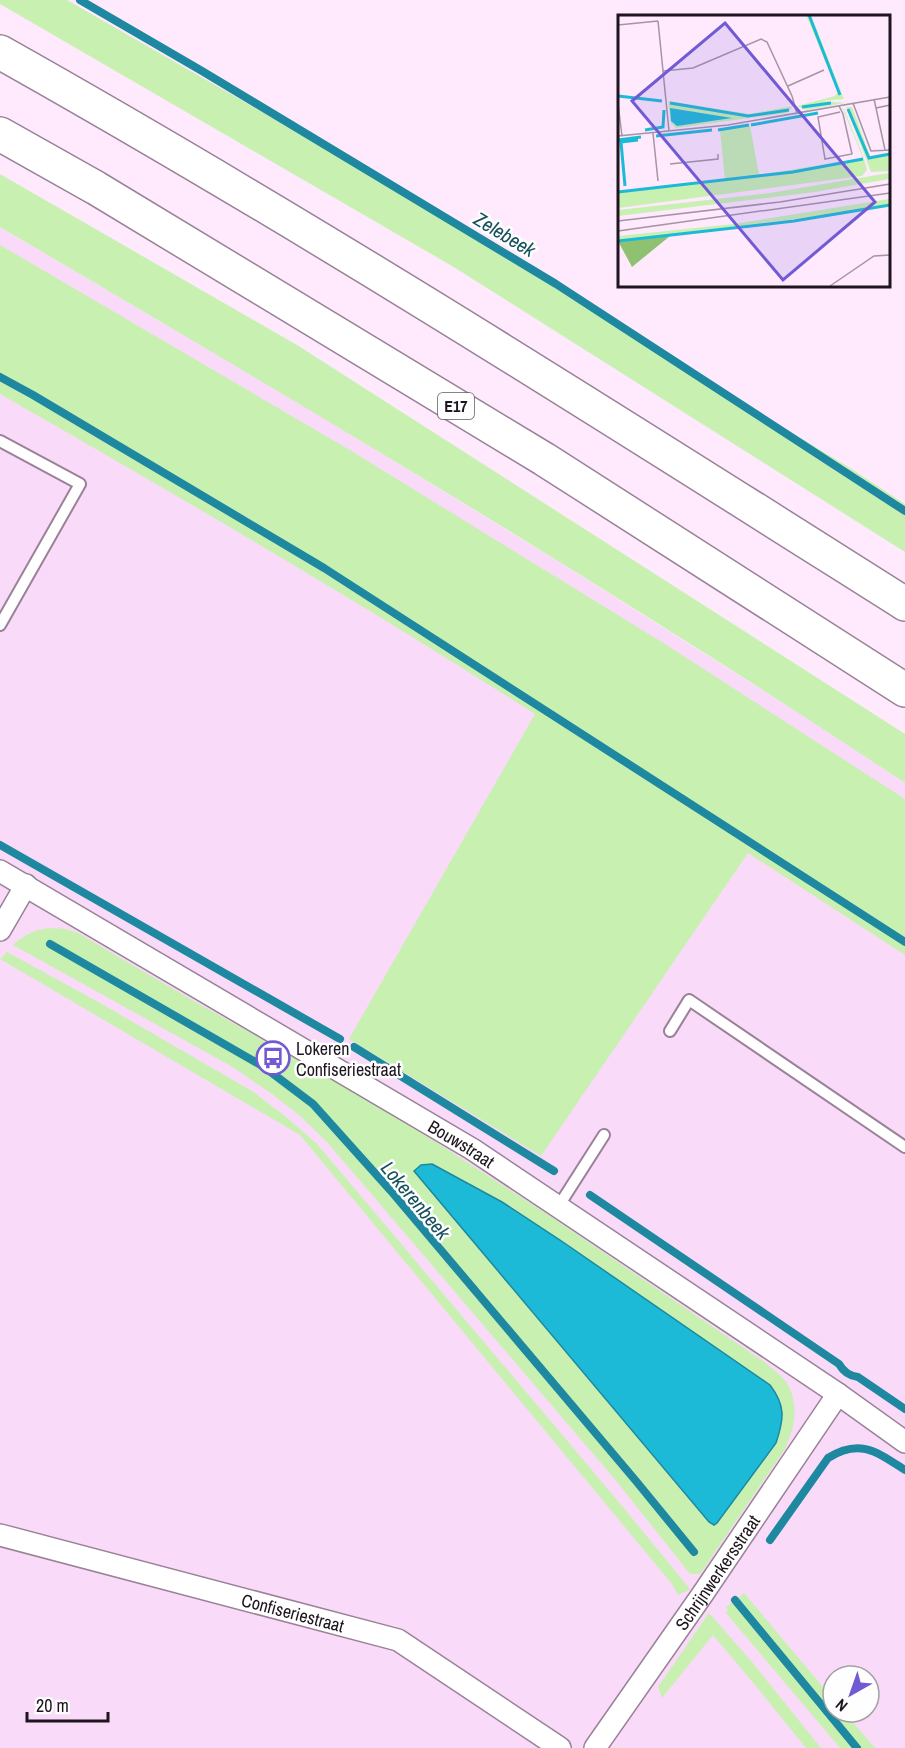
<svg xmlns="http://www.w3.org/2000/svg" width="905" height="1748" viewBox="0 0 905 1748" font-family="'Archivo Narrow',sans-serif">
  <style>
    .built { fill: #f9daf8; fill-rule: evenodd }
    .green { fill: #c8f1b1 }
    .water { fill: #1dbad8; stroke: #1d88a0; stroke-width: 1.5 }
    .lines { fill: none; stroke-linecap: round; stroke-linejoin: round }
    .stream { stroke: #1d88a0; stroke-width: 8 }
    .lane-casing { stroke: #998298; stroke-width: 14 }
    .street-casing { stroke: #998298; stroke-width: 24 }
    .highway-casing { stroke: #998298; stroke-width: 36 }
    .lane { stroke: #fff; stroke-width: 10 }
    .street { stroke: #fff; stroke-width: 21 }
    .highway { stroke: #fff; stroke-width: 33 }
    .labels { text-anchor: middle; dominant-baseline: central; stroke-width: 5; stroke-linejoin: round; paint-order: stroke }
    .shield { fill: #fefefe; stroke: #615b61; stroke-width: 1.5 }
    .shield-label { font-size: 16px; font-weight: bold; fill: #1e151e }
    .poi-label { font-size: 18px; fill: #1e151e; stroke: #fefefe; text-anchor: start }
    .street-label { font-size: 18px; fill: #1e151e; stroke: #fefefe }
    .water-label { font-size: 20px; font-style: italic; fill: #16505d; stroke: #fefefe }
    .inset-river { fill: none; stroke: #1dbad8; stroke-width: 3 }
    .inset-road { fill: none; stroke: #a494a4; stroke-width: 1.5 }
    .view { fill: #715ad4; fill-opacity: 0.15; stroke: #715ad4; stroke-width: 3 }
    .inset-edge { fill: none; stroke: #1e151e; stroke-width: 3 }
  </style>
  <rect width="100%" height="100%" fill="#fee9fd"/>
  <!-- built -->
  <path class="built" d="M0 227 317 414 557 561 821 727 905 783V1748H0ZM833 1676H869V1712H833Z"/>
  <!-- green -->
  <g class="green">
    <polygon points="0,0 67,0 339,156 850,468 905,504 905,552 452,266 0,4"/>
    <path d="M0 174 297 345 905 734V783C610 587 305 406 0 227Z"/>
    <path d="M0 245 348 449 665 644 905 799V955L748 853 541 1156 349 1039 535 714C360 602 180 497 0 394Z"/>
    <path d="M49 928 66 929 78 933 199 1004 319 1071 442 1146 547 1214 766 1363C771 1368 778 1373 783 1378 801 1400 795 1427 785 1449L700 1574H690L618 1483 327 1142 299 1115 272 1094 231 1066 13 945C24 935 34 930 49 928Z"/>
    <polygon points="7,952 100,1003 252,1091 285,1116 317,1144 623,1507 690,1589 678,1595 672,1584 300,1135 0,959"/>
    <polygon points="744,1593 833,1699 833,1712 844,1712 875,1748 840,1748 726,1613 728,1610 726,1607"/>
    <polygon points="709,1613 752,1662 821,1748 806,1748 755,1685 713,1635 662,1698 658,1687"/>
  </g>
  <!-- water -->
  <path class="water" d="M432 1164 502 1202 560 1240 770 1385C786 1406 784 1419 776 1443L717 1523 714 1525 709 1522 414 1171 421 1165Z"/>
  <g class="lines">
    <!-- stream -->
    <g class="stream">
      <polyline points="80,0 202,71 556,284 905,511"/>
      <polyline points="0,377 33,395 324,568 905,942"/>
      <polyline points="0,845 340,1039"/>
      <polyline points="50,944 264,1067 313,1104 391,1191 636,1481 694,1552"/>
      <polyline points="354,1047 554,1171"/>
      <path d="M590 1195 839 1364C843 1371 849 1376 858 1377L905 1409"/>
      <path d="M770 1540 828 1458C860 1438 877 1452 905 1470"/>
      <polyline points="735,1600 857,1748"/>
    </g>
    <defs>
      <g id="lane">
        <polyline points="0,441 80,484 0,625"/>
        <polyline points="670,1031 689,1000 905,1147"/>
        <polyline points="558,1207 604,1135"/>
      </g>
      <g id="street">
        <path id="s1" d="M0 871 472 1149 838 1394 905 1442"/>
        <polyline points="0,930 26,885"/>
        <path id="s2" d="M0 1535 398 1640 560 1748"/>
        <path id="s3" d="M595 1748 702 1595 838 1394"/>
      </g>
      <g id="highway">
        <path d="M0 52C308 225 606 415 905 604"/>
        <polyline points="0,134 96,188 544,459 905,690"/>
      </g>
    </defs>
    <!-- lane casing -->
    <use href="#lane" class="lane-casing"/>
    <!-- street casing -->
    <use href="#street" class="street-casing"/>
    <!-- highway casing -->
    <use href="#highway" class="highway-casing"/>
    <!-- lane -->
    <use href="#lane" class="lane"/>
    <!-- street -->
    <use href="#street" class="street"/>
    <!-- highway -->
    <use href="#highway" class="highway"/>
  </g>
  <!-- icons -->
  <defs>
    <symbol id="bus-ring" viewBox="-11 -11 22 22"><circle r="9.5" fill="#fefefe" stroke="#715ad4" stroke-width="1.5"/><path d="M-5-6H5V4H4V6H2V4H-2V6H-4V4H-5ZM-3.5-4V0h7V-4ZM-3.5 1.2v1.5H-2V1.2ZM2 1.2v1.5H3.5V1.2Z" fill="#715ad4"/></symbol>
  </defs>
  <g fill-rule="evenodd">
    <use href="#bus-ring" x="254" y="1039" width="38" height="38"/>
  </g>
  <g class="labels">
    <!-- shield labels -->
    <rect class="shield" x="438" y="393" width="36" height="26" rx="4.5"/>
    <g class="shield-label">
      <text x="456" y="406">E17</text>
    </g>
    <!-- poi labels -->
    <g class="poi-label">
      <text x="296" y="1048">Lokeren<tspan x="296" dy="21">Confiseriestraat</tspan></text>
    </g>
    <!-- street labels -->
    <g class="street-label">
      <text stroke="none"><textPath href="#s1" startOffset="536">Bouwstraat</textPath></text>
      <text stroke="none"><textPath href="#s3" startOffset="214">Schrijnwerkersstraat</textPath></text>
      <text stroke="none"><textPath href="#s2" startOffset="303">Confiseriestraat</textPath></text>
    </g>
    <!-- water labels -->
    <g class="water-label">
      <text transform="translate(505 234) rotate(31)">Zelebeek</text>
      <text transform="translate(416 1200) rotate(50)">Lokerenbeek</text>
    </g>
  </g>
  <!-- overview -->
  <g transform="translate(618 15)">
    <rect width="272" height="272" fill="#fee9fd"/>
    <path d="M188 0H193L226 84 204 86 227 88 187 95 179 91 217 81 220 77ZM50 86 131 99 175 91 169 98 58 113 53 108ZM224 92 226 94 245 141 249 155 244 161 0 193V176L107 164 102 115 132 111 141 160 245 143ZM228 92H234L252 141 271 138V156L253 157ZM271 158V164L197 177 0 201V195L152 178ZM271 184V189L209 200 0 226V221L116 209Z" fill="#c8f1b1"/>
    <path d="M52 221 14 252 0 226Z" fill="#8fc270"/>
    <path d="M52 93 114 103 59 111 53 106Z" fill="#1dbad8"/>
    <path class="inset-river" d="M191 0 222 80M0 81 44 86M52 88 130 101 171 95M184 92 213 88M230 94 251 143 272 139M133 110 200 98M27 115 45 112 46 95M100 115 131 110M38 121 94 115M0 125 23 122M7 171 3 127 20 125M0 177 175 157 245 144M0 226 176 206 272 190"/>
    <path class="inset-road" d="M40 6 51 116M0 10 40 6M45 56 75 53 143 24 149 27 174 81 179 99M170 71 206 55M256 84 258 93 272 90M235 88 253 136 272 135M0 89 4 121M221 91 225 99 234 139 207 144 200 102 222 97M258 93 267 135M35 118 40 166M0 121 110 110 272 82M52 149 100 144V139M0 206 162 187 272 169M0 216 272 178M212 271 256 241 272 240"/>
    <path class="view" d="M107 8 257 187 165 265 14 86Z"/>
    <rect width="272" height="272" class="inset-edge"/>
  </g>
  <!-- north arrow -->
  <g transform="translate(851 1694) rotate(220)"><circle r="28" fill="#fefefe" stroke="#a4a1a4" stroke-width="1.5"/>
  <path d="M0-4.5L10 22L0 15L-10 22Z" fill="#715ad4"/>
  <text y="-9" font-size="16" font-weight="bold" text-anchor="middle" fill="#1e151e">N</text>
  </g>
  <!-- scale -->
  <path d="M27 1712v9h81v-9" fill="none" stroke="#1e151e" stroke-width="3"/>
  <text x="36" y="1712" font-size="18" fill="#1e151e" stroke="#fefefe" stroke-width="4.5" paint-order="stroke">20 m</text>
</svg>
